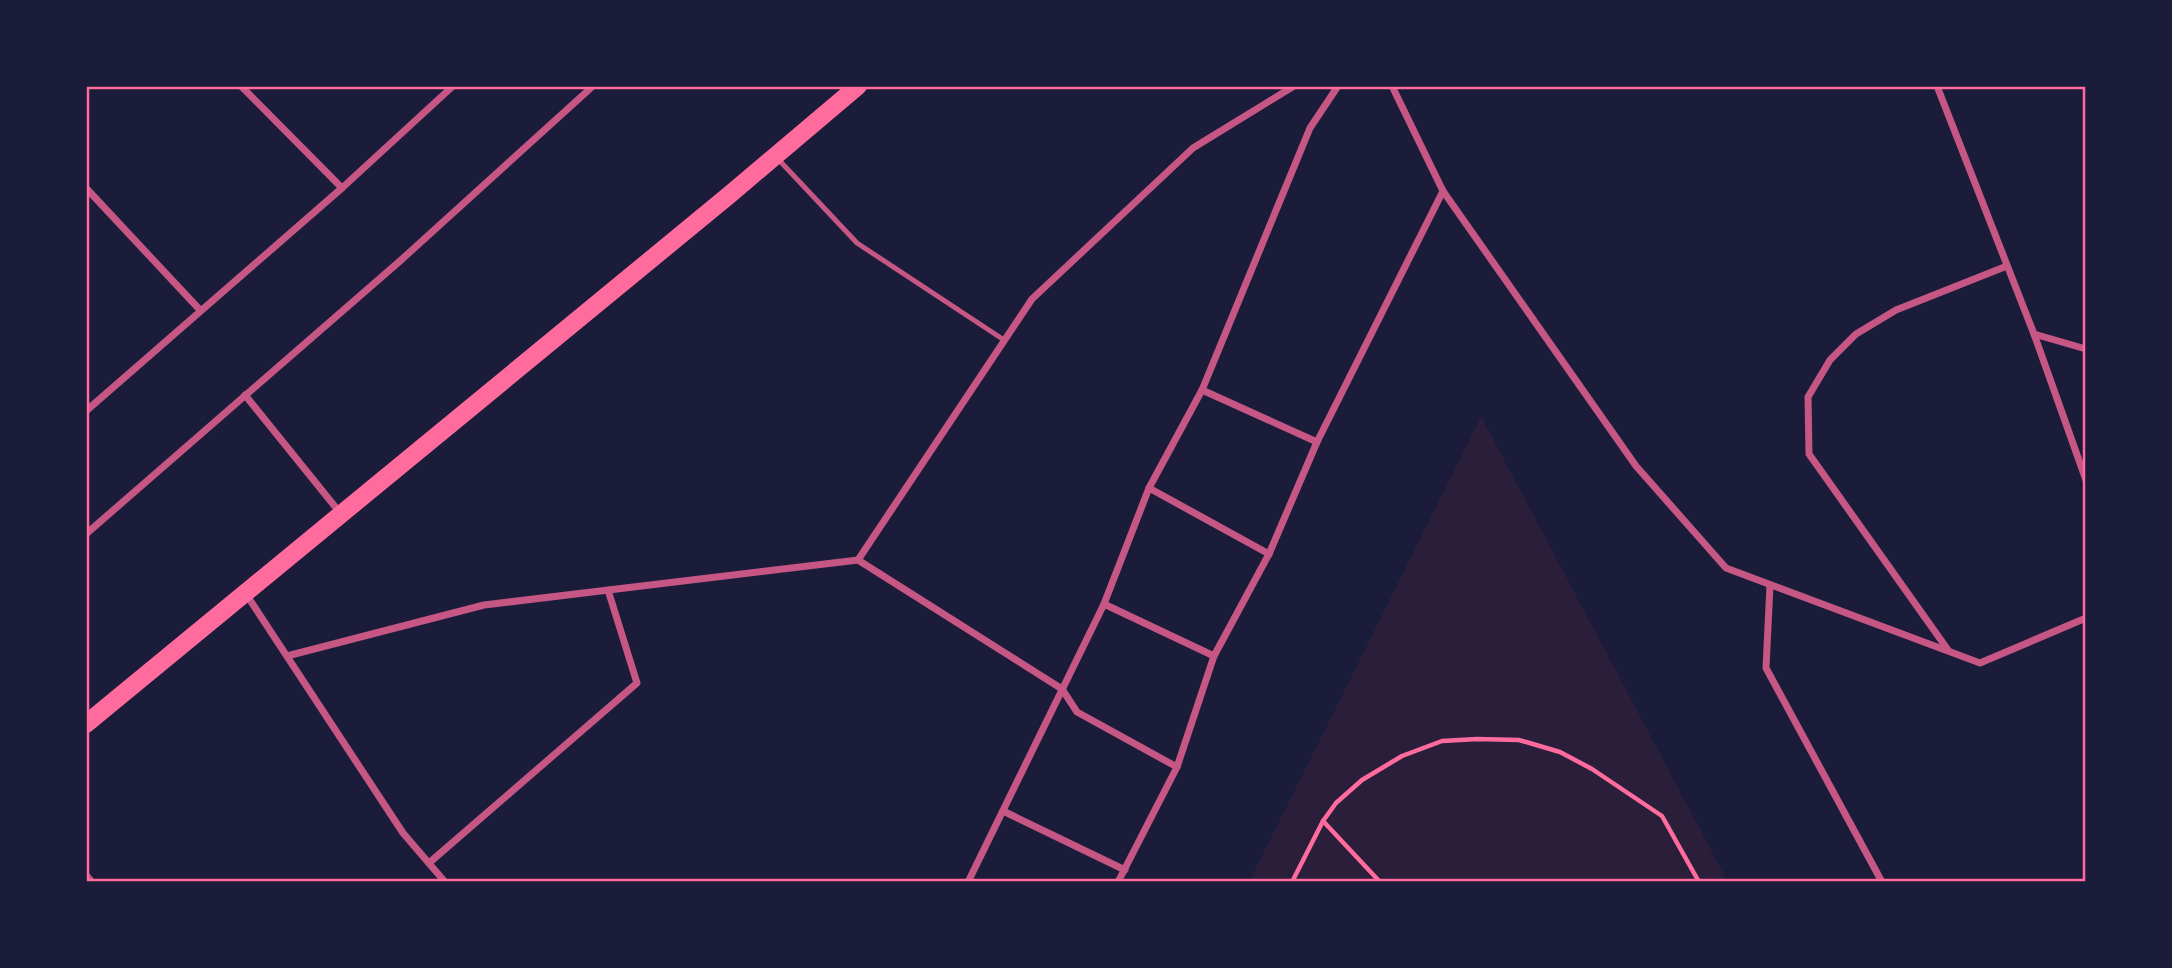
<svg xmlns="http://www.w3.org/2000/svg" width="2172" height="968" viewBox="0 0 2172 968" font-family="Barlow,sans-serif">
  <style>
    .green { fill: #2a1e3b }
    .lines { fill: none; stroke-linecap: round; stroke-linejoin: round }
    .path { stroke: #ff6b9d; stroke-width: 4.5 }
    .service { stroke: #c65784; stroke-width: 5 }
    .minor { stroke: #c65784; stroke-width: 7 }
    .primary { stroke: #ff6b9d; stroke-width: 18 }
    .neatline { fill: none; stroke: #ff6b9d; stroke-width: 2.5 }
  </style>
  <rect width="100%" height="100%" fill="#1b1b3a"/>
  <!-- green -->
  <polygon class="green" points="1481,416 1728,882 1249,882"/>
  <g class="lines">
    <!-- path -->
    <g class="path">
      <polyline points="1323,821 1380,882"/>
      <polyline points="1292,882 1323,821 1336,803 1362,780 1402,756 1442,741 1477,739 1519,740 1560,752 1592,769 1662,816 1699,882"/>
    </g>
    <!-- service -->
    <polyline class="service" points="778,159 857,243 1004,340"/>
    <!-- minor -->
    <g class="minor">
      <polyline points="241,86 342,188"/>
      <polyline points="1392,86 1443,191 1636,466 1726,568 1980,663 2086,618"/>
      <polyline points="1937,86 2034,334 2086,480"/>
      <polyline points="86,188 200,310"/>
      <polyline points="2034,334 2086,349"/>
      <polyline points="1202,390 1317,442"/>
      <polyline points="245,395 341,514"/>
      <polyline points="86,411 342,188 453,86"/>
      <polyline points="1149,488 1269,554"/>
      <polyline points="86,534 400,261 593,86"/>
      <polyline points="858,560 1062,689 1077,712 1177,767"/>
      <polyline points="1770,585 1766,668 1882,882"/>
      <polyline points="246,594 403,833 445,882"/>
      <polyline points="1104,604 1214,656"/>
      <polyline points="1948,650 1809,454 1808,397 1830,360 1856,334 1896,310 2007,266"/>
      <polyline points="287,656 484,605 858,560 1032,299 1193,148 1294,86"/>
      <polyline points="1003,811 1125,870"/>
      <polyline points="429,863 637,683 608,590"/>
      <polyline points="86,875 92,882"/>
      <polyline points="968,882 1104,604 1149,488 1202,390 1310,128 1338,86"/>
      <polyline points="1118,882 1177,767 1214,656 1269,554 1317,442 1443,191"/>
    </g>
    <!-- primary -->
    <polyline class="primary" points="86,724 728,196 858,86"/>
  </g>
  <!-- border -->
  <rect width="2172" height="968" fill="none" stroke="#1b1b3a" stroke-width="175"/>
  <rect x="88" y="88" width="1996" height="792" class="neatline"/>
</svg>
